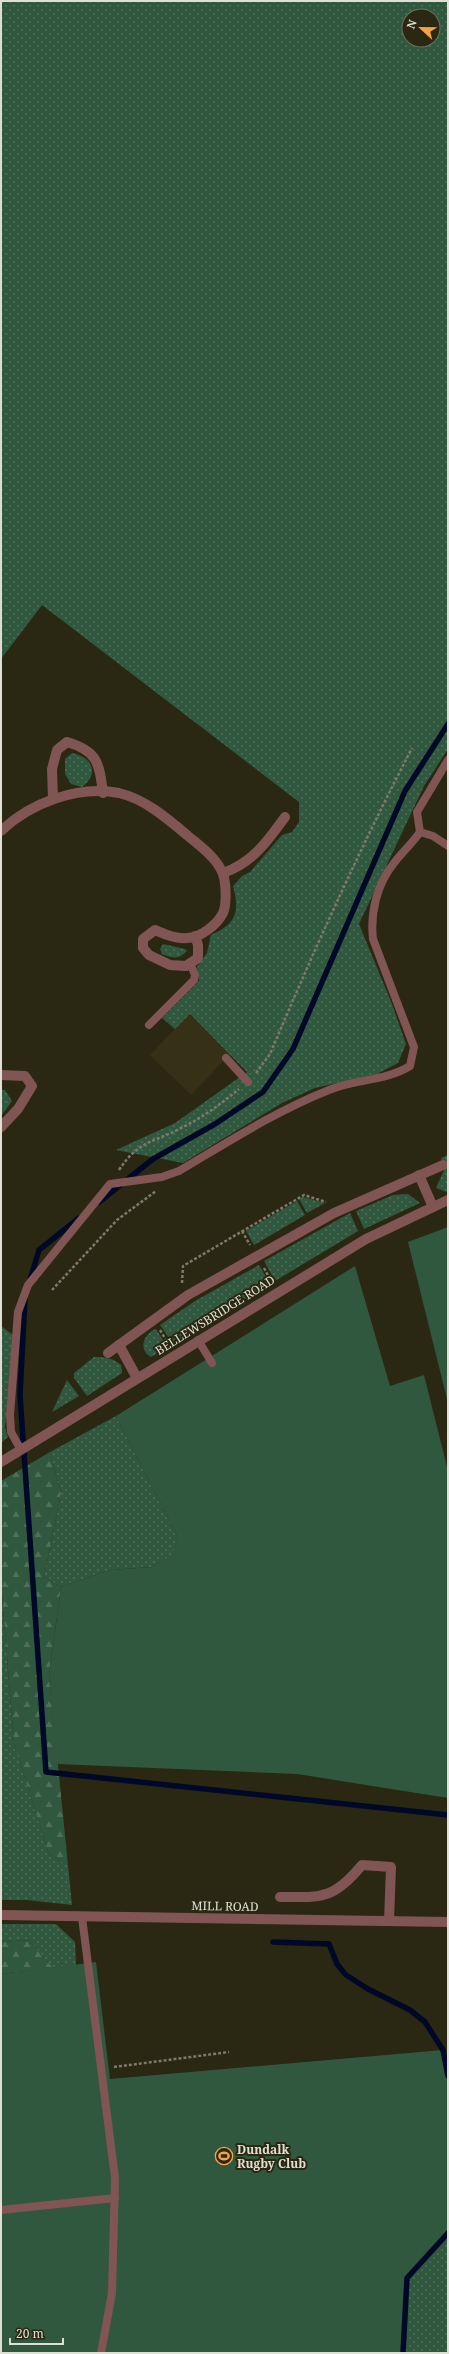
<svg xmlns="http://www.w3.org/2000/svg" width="449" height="2354" viewBox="0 0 449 2354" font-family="'Noto Serif',serif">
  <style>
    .built { fill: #353016 }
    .grass { fill: url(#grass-dots); fill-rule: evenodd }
    .forest { fill: url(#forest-firs) }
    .garden { fill: #30583f }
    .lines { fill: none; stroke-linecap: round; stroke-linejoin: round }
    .stream { stroke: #000828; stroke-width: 5.5 }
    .path { stroke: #7d7a6a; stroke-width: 2.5; stroke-dasharray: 3 2; stroke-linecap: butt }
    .service { stroke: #815553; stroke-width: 8 }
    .minor { stroke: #815553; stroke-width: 10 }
    .tertiary { stroke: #815553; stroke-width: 10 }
    .labels { text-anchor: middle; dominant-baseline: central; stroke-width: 4; stroke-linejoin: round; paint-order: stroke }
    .street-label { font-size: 12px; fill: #e1dfd3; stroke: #2a2713 }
    .poi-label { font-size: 12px; font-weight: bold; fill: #e1dfd3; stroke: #2a2713; text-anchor: start }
  </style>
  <defs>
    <pattern id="grass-dots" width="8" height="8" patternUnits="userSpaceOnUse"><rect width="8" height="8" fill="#30583f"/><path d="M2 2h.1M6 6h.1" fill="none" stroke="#4e705a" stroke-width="1.8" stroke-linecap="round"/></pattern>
    <pattern id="forest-firs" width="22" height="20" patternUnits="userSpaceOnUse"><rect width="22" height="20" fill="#30583f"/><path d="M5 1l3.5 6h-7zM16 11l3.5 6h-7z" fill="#4e705a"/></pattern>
  </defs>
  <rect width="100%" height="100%" fill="#2a2713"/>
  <!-- built -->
  <polygon class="built" points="189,1014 230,1054 191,1095 150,1055"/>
  <!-- grass -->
  <g class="grass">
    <path d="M1 1H448V749L424 786 359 924 392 1004 406 1044 398 1063 377 1074 315 1088 282 1103 183 1163 116 1150 175 1123 247 1072 190 1014 175 1029 162 1018 199 981 197 967 207 953 211 935C236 924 240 912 233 886L242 876 250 872 282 835 292 832 299 822V802L42 605 1 659ZM409 16H433V40H409Z"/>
    <path d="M72 753C92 757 100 773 82 787L71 784 65 774V759Z"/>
    <path d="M163 944 185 949 187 951C179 960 172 958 162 954L160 949Z"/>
    <polygon points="1,1090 5,1090 12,1101 1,1116"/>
    <polygon points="448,1155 448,1191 446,1192 436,1188 444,1170 441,1158"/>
    <polygon points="408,1194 420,1203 364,1229 356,1211 393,1195"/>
    <polygon points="303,1197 325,1203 307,1213 299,1199"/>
    <polygon points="297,1201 305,1215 254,1245 246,1231"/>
    <polygon points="350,1213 358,1231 275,1281 264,1261"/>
    <polygon points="259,1265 270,1284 173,1344 160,1325 195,1301"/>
    <polygon points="1,1326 13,1335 5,1428 8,1437 2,1442"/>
    <path d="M156 1329 167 1347 151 1357C138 1350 143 1334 156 1329Z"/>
    <path d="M94 1357C105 1357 113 1358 121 1365L122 1373 87 1396 74 1378V1373Z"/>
    <polygon points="67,1380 79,1396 52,1412"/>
    <polygon points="116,1416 178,1538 173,1555 152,1567 110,1570 61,1587 44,1577 61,1493 50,1452"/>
    <polygon points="1,1582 14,1744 49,1854 68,1865 72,1905 27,1900 1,1900"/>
    <polygon points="1,1924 56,1924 75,1942 76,1965 53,1968 29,1940 1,1942"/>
    <polygon points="448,2233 448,2353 403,2353 407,2278"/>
  </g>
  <!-- forest -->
  <g class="forest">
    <polygon points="50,1452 61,1493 44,1577 61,1587 49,1676 68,1865 49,1854 14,1744 1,1582 1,1481"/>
    <polygon points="29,1940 53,1968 1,1974 1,1942"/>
  </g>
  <!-- garden -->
  <g class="garden">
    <polygon points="448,1227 448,1403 408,1242"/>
    <polygon points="355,1266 390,1386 424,1375 448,1471 448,1798 297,1774 57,1764 49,1676 61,1587 110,1570 152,1567 172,1555 178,1538 116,1416"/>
    <polygon points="96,1962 110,2079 443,2050 448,2076 448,2233 407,2278 403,2353 1,2353 1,1974"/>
  </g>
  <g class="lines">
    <!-- stream -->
    <g class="stream">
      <polyline points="99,1202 153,1159 215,1124 263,1092 293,1049 405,791 448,724"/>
      <polyline points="30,1280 39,1250 79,1218"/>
      <polyline points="25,1298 20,1395 46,1772 448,1815"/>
      <polyline points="273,1942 329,1944 337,1964 346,1975 368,1989 410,2010 425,2022 443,2050 448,2076"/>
      <polyline points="403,2353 407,2278 448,2233"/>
    </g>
    <!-- path -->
    <g class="path">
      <path d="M256 1073 270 1054C314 950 360 848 412 748"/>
      <path d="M119 1170C139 1140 153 1143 181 1128 202 1118 221 1104 239 1089"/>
      <polyline points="242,1231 250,1245"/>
      <polyline points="264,1268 271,1281"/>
      <polyline points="182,1283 183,1266 304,1195 326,1202"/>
      <polyline points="52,1290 117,1220 156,1191"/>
      <polyline points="160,1330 169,1345"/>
      <polyline points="114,2067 229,2052"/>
    </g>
    <!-- service -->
    <g class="service">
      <polyline points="448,760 417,812 420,832 433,836 448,846"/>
      <polyline points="149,1025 194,980 195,975 190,963"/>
      <polyline points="226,1058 248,1082"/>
      <polyline points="198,1340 212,1363"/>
      <path d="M21 1450 11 1432 10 1415 18 1312 28 1285 110 1184 162 1177 179 1171C228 1142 276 1111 329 1090 355 1079 386 1081 410 1066L414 1047 373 939C370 913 377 884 394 863 402 852 412 844 420 832"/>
      <polyline points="82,1917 115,2178 112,2293 101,2353"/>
      <polyline points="1,2210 115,2198"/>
    </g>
    <!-- minor -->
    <g class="minor">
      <path d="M53 799 52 769 57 750 67 742C98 751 99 763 103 793"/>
      <path d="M1 831C30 803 78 785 119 793 145 799 168 819 188 836 200 846 217 858 223 874 226 883 227 904 223 913 217 925 200 938 187 938 175 939 165 934 155 930L143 939V948L149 955 170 965 186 966 198 958V945L195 936"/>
      <path d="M223 873C252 863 267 842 285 817"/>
      <polyline points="1,1075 25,1076 32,1086 18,1109 1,1127"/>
      <polyline points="419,1175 433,1207"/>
      <polyline points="119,1345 137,1378"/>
      <polyline points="108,1353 188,1295 334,1213 443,1165"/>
      <path d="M280 1897C322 1897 333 1900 362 1865L391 1867 389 1921"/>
    </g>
    <!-- tertiary -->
    <g class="tertiary">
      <polyline points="1,1462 366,1239 448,1200"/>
      <polyline points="1,1915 448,1922"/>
    </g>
  </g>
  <!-- icons -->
  <defs>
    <symbol id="stadium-ring" viewBox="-11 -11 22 22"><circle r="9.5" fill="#2a2713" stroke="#f5a345" stroke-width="1.5"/><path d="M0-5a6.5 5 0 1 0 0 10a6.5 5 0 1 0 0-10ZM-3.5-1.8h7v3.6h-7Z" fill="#f5a345"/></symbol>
  </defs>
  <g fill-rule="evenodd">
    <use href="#stadium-ring" x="214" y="2146" width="20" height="20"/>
  </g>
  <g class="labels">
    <!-- street labels -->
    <g class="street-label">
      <text transform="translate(215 1315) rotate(-32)">BELLEWSBRIDGE ROAD</text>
      <text transform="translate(225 1906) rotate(1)">MILL ROAD</text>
    </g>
    <!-- poi labels -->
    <g class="poi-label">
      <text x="237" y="2149">Dundalk<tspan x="237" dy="14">Rugby Club</tspan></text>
    </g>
  </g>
  <!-- border -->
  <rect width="449" height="2354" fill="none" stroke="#e1dfd3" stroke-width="4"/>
  <!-- north arrow -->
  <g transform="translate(421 28) rotate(292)"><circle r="19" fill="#2a2713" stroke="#737160"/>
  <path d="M0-3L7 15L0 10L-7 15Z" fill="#f5a345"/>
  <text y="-6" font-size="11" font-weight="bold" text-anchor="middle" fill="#e1dfd3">N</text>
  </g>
  <!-- scale -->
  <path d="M10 2338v6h53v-6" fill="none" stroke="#e1dfd3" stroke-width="2"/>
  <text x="16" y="2338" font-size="12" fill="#e1dfd3" stroke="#2a2713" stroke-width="3" paint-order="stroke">20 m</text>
</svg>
